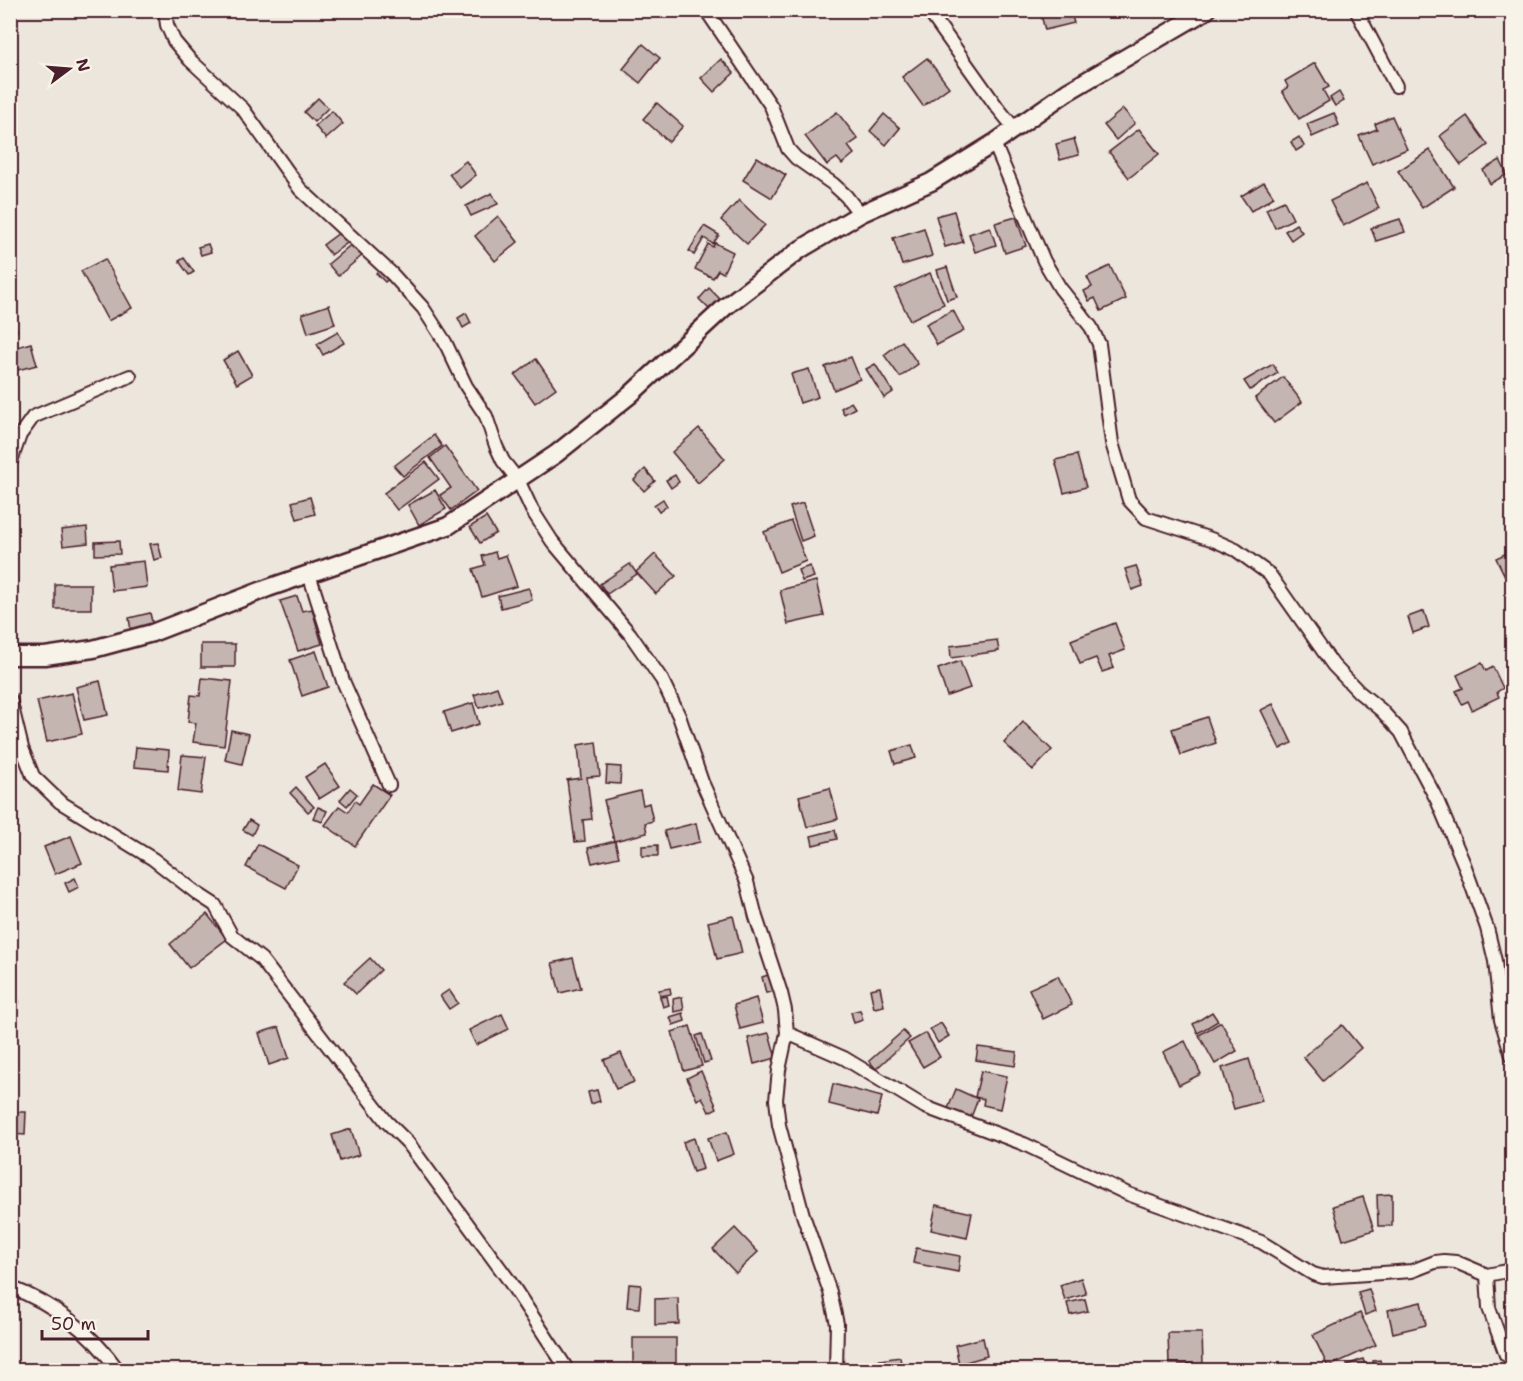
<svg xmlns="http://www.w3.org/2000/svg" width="1523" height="1381" viewBox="0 0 1523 1381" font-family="'Shantell Sans',sans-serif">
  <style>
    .building { fill: #c4b5b0; stroke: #4a1f2b; stroke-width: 1.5 }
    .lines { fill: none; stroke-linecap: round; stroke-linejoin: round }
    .street-casing { stroke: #4a1f2b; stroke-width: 16 }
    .secondary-casing { stroke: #4a1f2b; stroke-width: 21 }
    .street { stroke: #f7f3e8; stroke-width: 12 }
    .secondary { stroke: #f7f3e8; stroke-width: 16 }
  </style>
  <rect width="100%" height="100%" fill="#ece6dd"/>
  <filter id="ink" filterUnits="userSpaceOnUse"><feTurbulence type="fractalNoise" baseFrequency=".0167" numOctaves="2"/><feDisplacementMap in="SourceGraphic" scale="12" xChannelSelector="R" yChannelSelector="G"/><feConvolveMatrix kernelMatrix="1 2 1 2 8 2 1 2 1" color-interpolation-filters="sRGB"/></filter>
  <g filter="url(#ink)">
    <!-- building -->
    <g class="building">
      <polygon points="1070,10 1074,23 1045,30 1040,11"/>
      <polygon points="643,44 660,58 640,83 623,69"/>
      <polygon points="927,58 949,87 923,106 902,77"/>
      <polygon points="721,59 734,73 714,92 701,78"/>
      <polygon points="1315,63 1329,87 1323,90 1329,101 1299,119 1282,91 1288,87 1285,81"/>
      <polygon points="1339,92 1344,101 1335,106 1330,98"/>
      <polygon points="318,98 328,108 314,122 304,112"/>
      <polygon points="657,103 683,126 669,142 643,119"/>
      <polygon points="1123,109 1135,123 1116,140 1104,125"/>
      <polygon points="332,111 343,124 326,139 315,126"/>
      <polygon points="837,112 858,139 848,146 854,154 842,164 837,158 827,165 805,136"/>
      <polygon points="1334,113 1339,125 1312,137 1307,124"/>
      <polygon points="884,114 900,128 886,145 870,131"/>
      <polygon points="1392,116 1407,149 1372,164 1359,136 1377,129 1375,124"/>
      <polygon points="1467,116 1488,145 1461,165 1440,136"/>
      <polygon points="1139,129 1159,154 1129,178 1109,152"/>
      <polygon points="1299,137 1304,146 1296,151 1291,142"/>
      <polygon points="1074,139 1079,155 1060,160 1056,144"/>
      <polygon points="1430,150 1454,187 1422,208 1398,171"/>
      <polygon points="757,157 786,175 772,198 743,180"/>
      <polygon points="1500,160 1507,174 1490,184 1483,170"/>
      <polygon points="466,161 476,175 460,188 449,174"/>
      <polygon points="1264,182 1274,197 1251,211 1241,196"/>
      <polygon points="1367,183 1379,208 1343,226 1330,201"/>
      <polygon points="492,193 498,204 471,216 466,206"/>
      <polygon points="739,200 765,225 747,244 721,220"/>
      <polygon points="1284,201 1293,219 1275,228 1266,209"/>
      <polygon points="954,211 963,242 945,247 936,216"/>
      <polygon points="498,216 518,242 495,261 475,236"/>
      <polygon points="1016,217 1026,246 1005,253 995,223"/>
      <polygon points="1400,219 1405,232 1376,241 1371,228"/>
      <polygon points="1296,224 1302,232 1291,240 1285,231"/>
      <polygon points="704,226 719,235 713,244 704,238 694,255 689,251"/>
      <polygon points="990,227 996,245 975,252 969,234"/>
      <polygon points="924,228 932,256 902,265 893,238"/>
      <polygon points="343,230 351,240 331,255 323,245"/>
      <polygon points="354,242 364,254 338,276 328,264"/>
      <polygon points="715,243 733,252 723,273 718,270 713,278 695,269 708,244 713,247"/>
      <polygon points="208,244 211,252 201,255 198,247"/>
      <polygon points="184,258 194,272 189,275 179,261"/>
      <polygon points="105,259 132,308 108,321 81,271"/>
      <polygon points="1110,266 1126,299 1101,311 1095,298 1089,301 1084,291 1092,287 1087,277"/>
      <polygon points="382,267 391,277 385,282 376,273"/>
      <polygon points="947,267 957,297 947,300 937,270"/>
      <polygon points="930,273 944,304 910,320 895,289"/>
      <polygon points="709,288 722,301 712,312 699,299"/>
      <polygon points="329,305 335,324 308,333 302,314"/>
      <polygon points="953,310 964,331 937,345 926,324"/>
      <polygon points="466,313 471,323 463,328 458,318"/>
      <polygon points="14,318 17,331 10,333 10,319"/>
      <polygon points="338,332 344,343 323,355 317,344"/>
      <polygon points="902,341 918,364 900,377 884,355"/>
      <polygon points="31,343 37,365 10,372 10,349"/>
      <polygon points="238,351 252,375 237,384 223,360"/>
      <polygon points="851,357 860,379 834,390 825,367"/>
      <polygon points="536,359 556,388 535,403 515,375"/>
      <polygon points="875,364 893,392 884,398 866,369"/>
      <polygon points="1273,364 1278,373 1250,390 1244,381"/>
      <polygon points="809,369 818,397 800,403 791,374"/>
      <polygon points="1283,377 1302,402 1274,423 1255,398"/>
      <polygon points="851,402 855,408 844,414 841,408"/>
      <polygon points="699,428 725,459 698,483 672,452"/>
      <polygon points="434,435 442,446 403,476 394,466"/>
      <polygon points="445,446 477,491 451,510 440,495 451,488 430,458"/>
      <polygon points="1077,455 1086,487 1064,493 1055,460"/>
      <polygon points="426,462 439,479 397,510 384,493"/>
      <polygon points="645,469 655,481 644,491 634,480"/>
      <polygon points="675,475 679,482 671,488 666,480"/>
      <polygon points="435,490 446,509 419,525 408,505"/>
      <polygon points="310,497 315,514 297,519 292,502"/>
      <polygon points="663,499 667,506 659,512 654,505"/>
      <polygon points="803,503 814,536 801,541 790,507"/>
      <polygon points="486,517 496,533 480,543 470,527"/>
      <polygon points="791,521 806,561 779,572 764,532"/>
      <polygon points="87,527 88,543 63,546 61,530"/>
      <polygon points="119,541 120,554 95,555 95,542"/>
      <polygon points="158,543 162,558 154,560 150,544"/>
      <polygon points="495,552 497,558 506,555 517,586 482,597 473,569 485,565 482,556"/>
      <polygon points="1507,553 1512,564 1512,577 1507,580 1496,558"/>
      <polygon points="655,554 676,576 656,594 636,572"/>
      <polygon points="144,561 147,587 112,591 109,565"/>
      <polygon points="630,564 637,574 607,594 600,584"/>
      <polygon points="810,566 814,577 802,581 798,570"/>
      <polygon points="1136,566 1143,586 1132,590 1125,569"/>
      <polygon points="816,581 824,616 788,624 780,590"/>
      <rect x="55" y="584" width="36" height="25"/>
      <polygon points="529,588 532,600 501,608 498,596"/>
      <polygon points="297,596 302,611 312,609 322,644 298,651 280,601"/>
      <polygon points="1424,611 1429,627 1413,633 1408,617"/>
      <polygon points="150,613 153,626 131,631 129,618"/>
      <polygon points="1115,623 1125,650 1109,656 1114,668 1102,672 1096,658 1080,664 1071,640"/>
      <polygon points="997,640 999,651 951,658 950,646"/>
      <rect x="201" y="644" width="34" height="23"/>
      <polygon points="316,651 328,687 302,696 290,660"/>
      <polygon points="960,661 970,688 947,696 938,669"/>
      <polygon points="1482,663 1486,671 1493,667 1503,688 1497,692 1499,697 1472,710 1468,701 1462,704 1456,691 1463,688 1457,675"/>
      <polygon points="202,678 232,681 224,746 193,742 196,723 188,722 191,695 200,696"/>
      <polygon points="100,681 108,715 84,720 76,687"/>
      <polygon points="497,687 502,701 479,708 474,695"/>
      <polygon points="72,693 82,734 47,742 37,701"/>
      <polygon points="473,703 479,724 451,733 444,712"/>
      <polygon points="1273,704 1292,743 1280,749 1261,710"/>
      <polygon points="1207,717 1216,743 1181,755 1172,729"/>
      <polygon points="1023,722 1052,750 1033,770 1004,743"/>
      <polygon points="231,730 249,734 242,764 225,760"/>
      <polygon points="596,742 600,776 587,777 592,819 583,820 585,841 575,842 567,780 581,778 578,745"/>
      <polygon points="912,745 916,758 895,764 891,751"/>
      <polygon points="136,747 169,750 168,770 134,767"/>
      <polygon points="182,755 206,757 201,794 178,791"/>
      <polygon points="325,764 340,786 319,799 305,777"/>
      <polygon points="607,766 621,767 620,784 606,783"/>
      <polygon points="373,784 390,795 355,846 325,825 339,806 348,812 355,801 359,804"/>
      <polygon points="296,787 314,807 308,812 290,793"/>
      <polygon points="350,788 357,794 347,806 340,800"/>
      <polygon points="830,788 838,819 807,827 799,796"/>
      <polygon points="640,791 643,805 649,803 653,821 645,823 647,833 614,841 604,800"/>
      <polygon points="318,807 327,811 322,822 313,818"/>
      <polygon points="249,820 257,825 252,835 243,830"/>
      <polygon points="696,823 700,842 669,849 664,831"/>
      <polygon points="835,830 837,839 813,845 811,836"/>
      <polygon points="71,836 82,863 55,874 44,847"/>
      <polygon points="615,841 619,857 592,863 588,848"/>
      <polygon points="258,844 298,865 286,888 246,867"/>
      <polygon points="658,845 658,856 642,856 642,846"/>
      <polygon points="75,878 79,887 69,892 65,883"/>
      <polygon points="207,914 227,939 189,968 170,944"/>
      <polygon points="733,916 742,953 717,959 708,922"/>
      <polygon points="370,958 381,970 356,994 344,982"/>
      <polygon points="573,958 581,988 560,993 552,963"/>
      <polygon points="771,974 775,991 766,993 762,977"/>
      <polygon points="1058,976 1072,1005 1043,1019 1029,989"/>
      <polygon points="10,982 16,982 19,1003 10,1004"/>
      <polygon points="880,987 884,1006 874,1008 870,989"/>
      <polygon points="670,988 671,994 660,996 659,990"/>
      <polygon points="449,990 458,1003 449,1009 440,996"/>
      <polygon points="667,996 669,1005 663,1007 660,997"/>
      <polygon points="682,997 684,1010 674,1012 673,999"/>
      <polygon points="756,998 763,1023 740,1029 734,1005"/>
      <polygon points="860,1010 863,1020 854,1023 851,1012"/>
      <polygon points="1212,1012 1218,1021 1198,1033 1193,1024"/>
      <polygon points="683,1013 685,1021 673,1025 670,1017"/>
      <polygon points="502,1014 509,1029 476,1045 469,1030"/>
      <polygon points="1221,1022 1237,1051 1215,1064 1199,1035"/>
      <polygon points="941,1023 949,1036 938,1043 930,1029"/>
      <polygon points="1342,1025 1361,1048 1323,1081 1303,1057"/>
      <polygon points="690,1026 702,1066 684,1071 672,1032"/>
      <polygon points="279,1027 289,1058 269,1065 259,1033"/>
      <polygon points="903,1031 910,1038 876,1069 869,1061"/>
      <polygon points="769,1033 776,1058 754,1064 748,1038"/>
      <polygon points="926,1033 940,1057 923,1067 908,1043"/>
      <polygon points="702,1034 711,1061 704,1063 696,1036"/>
      <polygon points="1185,1041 1201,1074 1179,1085 1163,1052"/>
      <polygon points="978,1047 1017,1052 1015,1066 976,1060"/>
      <polygon points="621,1053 634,1082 616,1089 604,1060"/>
      <polygon points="1249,1059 1262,1101 1234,1109 1222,1068"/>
      <polygon points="701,1071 717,1108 709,1112 702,1097 697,1100 687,1078"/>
      <polygon points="981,1071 1007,1076 1000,1109 983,1105 984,1099 975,1097"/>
      <polygon points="833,1084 882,1097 877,1116 829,1104"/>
      <polygon points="956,1089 978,1099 970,1120 947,1111"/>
      <polygon points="597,1090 600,1101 591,1104 588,1092"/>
      <polygon points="14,1112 26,1112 25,1135 12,1134"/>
      <polygon points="351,1129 359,1155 340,1161 332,1135"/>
      <polygon points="727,1132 734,1154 716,1161 708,1138"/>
      <polygon points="694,1138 703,1169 693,1172 683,1142"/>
      <polygon points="1392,1194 1392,1226 1378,1226 1377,1195"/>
      <polygon points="1363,1197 1374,1230 1343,1240 1333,1206"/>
      <polygon points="936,1205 972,1213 967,1238 931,1230"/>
      <polygon points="735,1228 758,1252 736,1273 713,1249"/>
      <polygon points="916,1248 960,1256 958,1272 913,1263"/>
      <polygon points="1081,1278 1086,1294 1065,1300 1060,1285"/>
      <polygon points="629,1284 641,1285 639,1308 627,1307"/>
      <polygon points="1369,1289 1376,1311 1365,1315 1358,1292"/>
      <polygon points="678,1298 679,1324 655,1325 655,1299"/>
      <polygon points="1085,1299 1088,1311 1070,1315 1067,1303"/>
      <polygon points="1421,1302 1426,1325 1393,1333 1388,1310"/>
      <polygon points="1360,1313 1376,1345 1328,1367 1313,1335"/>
      <polygon points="1168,1333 1202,1333 1203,1364 1169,1364"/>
      <rect x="633" y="1338" width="43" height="27"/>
      <polygon points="983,1338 987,1356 959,1364 955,1345"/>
      <polygon points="900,1357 902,1370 861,1370 860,1363"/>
      <polygon points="1363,1359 1367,1370 1349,1370 1347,1365"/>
      <polygon points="1380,1360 1382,1370 1375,1370 1373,1361"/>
    </g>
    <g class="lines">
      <defs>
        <g id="street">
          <polyline points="165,10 167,25 174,41 190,60 243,109 300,189 392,274 423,308 445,342 466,386 486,416 496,446 503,461 518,480 532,510 552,541 630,634 662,680 679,716 702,782 747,882 756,917 781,993 785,1010 787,1033 779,1070 776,1100 779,1125 803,1215 830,1292 837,1324 836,1370"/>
          <polyline points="706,10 771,106 788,149 796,158 833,184 846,196 860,214"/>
          <polyline points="928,10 997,107 1015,129"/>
          <polyline points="1356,10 1396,86"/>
          <polyline points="994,143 1044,261 1060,288 1091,327 1099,344 1112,443 1129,500 1146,518 1211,539 1236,550 1269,574 1333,665 1359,692 1381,710 1401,732 1437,800 1464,864 1487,928 1495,961 1501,1020 1512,1056"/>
          <polyline points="10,464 20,435 33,417 130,376"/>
          <polyline points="309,574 343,681 389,785"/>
          <polyline points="10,699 22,748 33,776 60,802 153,859 198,894 215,905 232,936 261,959 386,1121 408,1143 508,1279 565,1366"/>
          <polyline points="787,1033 844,1058 925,1107 1024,1144 1128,1194 1261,1242 1313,1274 1323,1277 1412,1271 1435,1262 1444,1261 1456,1262 1487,1275 1512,1270"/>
          <polyline points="1487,1275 1489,1308 1506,1355"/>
          <path d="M10 1287C54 1304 91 1332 118 1370"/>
        </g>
        <polyline id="secondary" points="10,656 45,656 93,649 152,633 268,588 448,526 556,454 630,395 725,307 801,249 860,214 931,182 994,143 1067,92 1207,10"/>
      </defs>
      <!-- street casing -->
      <use href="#street" class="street-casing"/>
      <!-- secondary casing -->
      <use href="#secondary" class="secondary-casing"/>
      <!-- street -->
      <use href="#street" class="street"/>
      <!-- secondary -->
      <use href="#secondary" class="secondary"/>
    </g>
  </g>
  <!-- margin -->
  <rect width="1523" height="1381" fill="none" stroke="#f7f3e8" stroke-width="36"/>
  <rect x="18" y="18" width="1487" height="1345" fill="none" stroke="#4a1f2b" stroke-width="2" filter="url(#ink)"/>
  <!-- north arrow -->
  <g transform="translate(69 69) rotate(74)" stroke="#f7f3e8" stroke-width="4.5" paint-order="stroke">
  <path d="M0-4.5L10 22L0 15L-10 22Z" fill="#4a1f2b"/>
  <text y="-9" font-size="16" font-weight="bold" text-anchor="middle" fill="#4a1f2b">N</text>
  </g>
  <!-- scale -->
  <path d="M42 1330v9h106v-9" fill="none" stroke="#4a1f2b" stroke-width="3"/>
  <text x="51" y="1330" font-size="18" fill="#4a1f2b" stroke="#f7f3e8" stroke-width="4.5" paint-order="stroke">50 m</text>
</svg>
